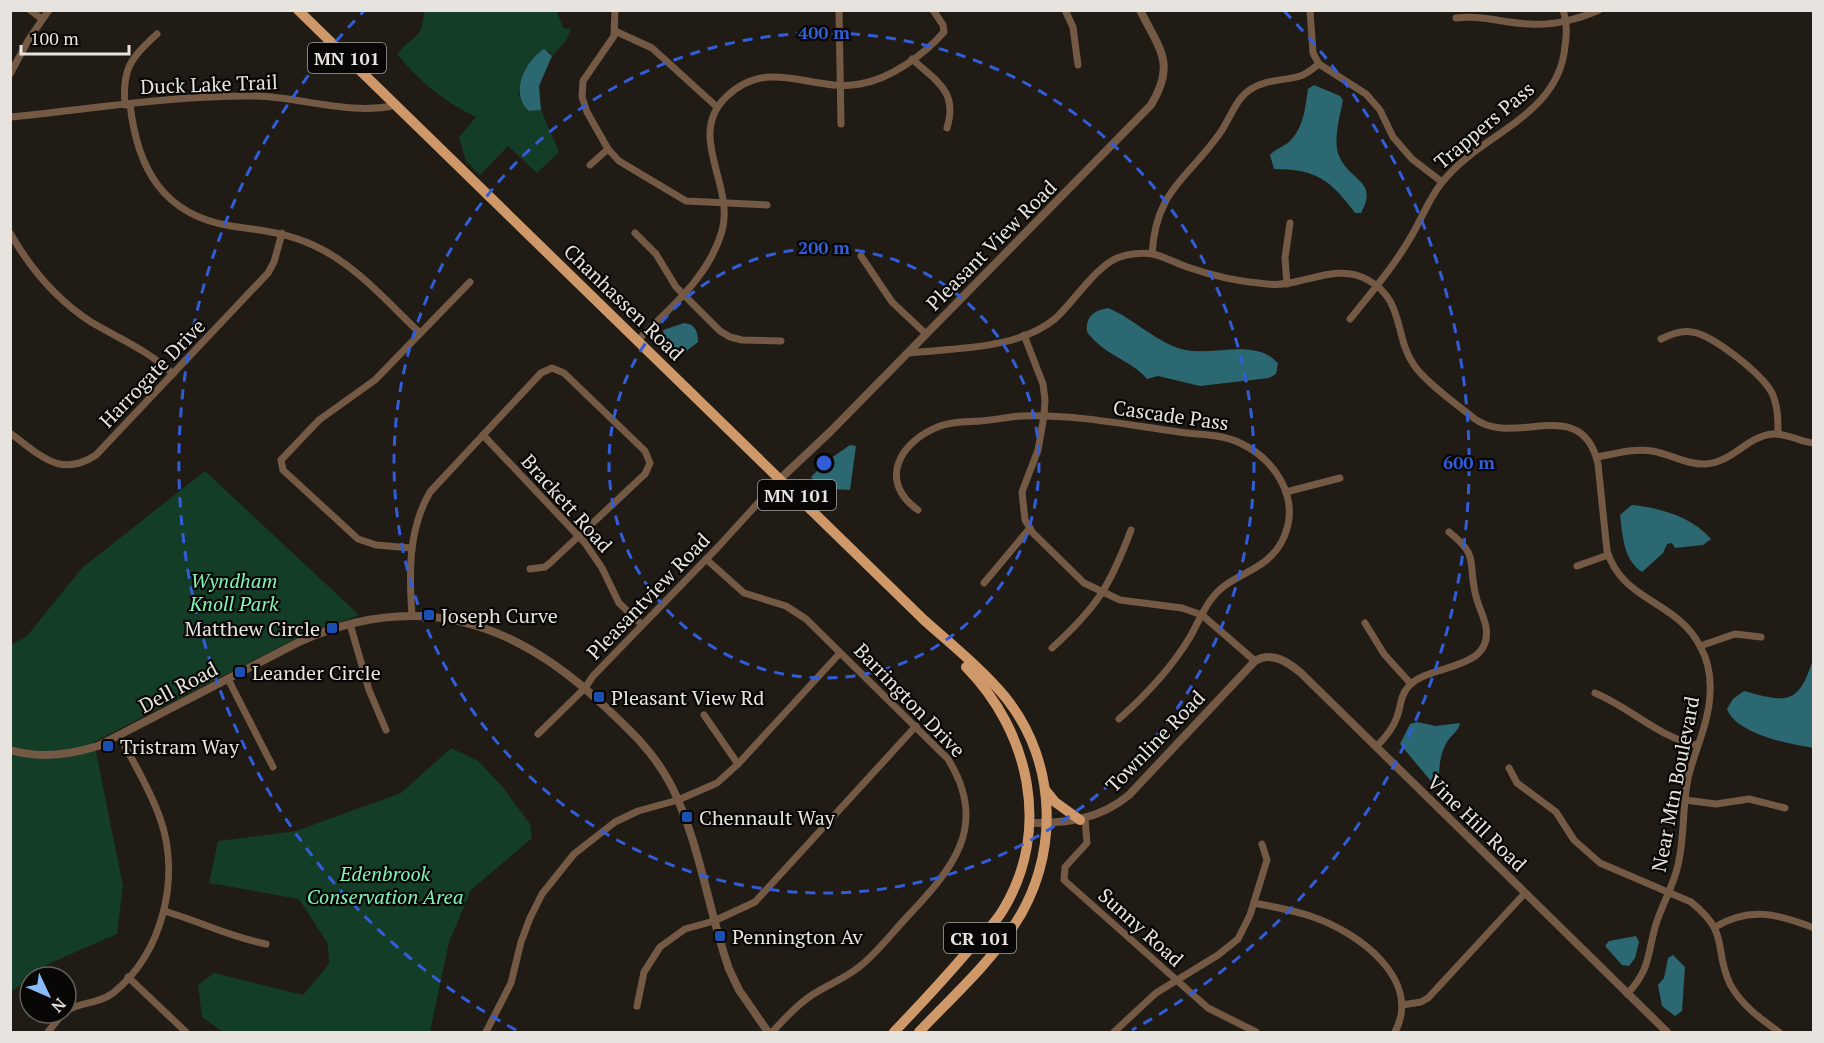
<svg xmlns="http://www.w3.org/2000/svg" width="1824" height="1043" viewBox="0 0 1824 1043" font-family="'PT Serif',serif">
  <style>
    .green { fill: #143d28 }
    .water { fill: #2c6872 }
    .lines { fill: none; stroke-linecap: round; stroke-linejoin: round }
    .minor { stroke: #745a44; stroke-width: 7 }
    .tertiary { stroke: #745a44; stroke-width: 8 }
    .primary { stroke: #ce9869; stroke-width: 10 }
    .ring { fill: none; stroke: #315dd9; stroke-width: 3; stroke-dasharray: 10 8 }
    .transit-dot { fill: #1a4fb4; stroke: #080705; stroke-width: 2 }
    .labels { text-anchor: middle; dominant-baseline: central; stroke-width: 4.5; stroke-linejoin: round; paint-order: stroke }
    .shield { fill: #080705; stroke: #a4a19e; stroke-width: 1.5 }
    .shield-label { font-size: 18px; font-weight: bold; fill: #e7e3df }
    .street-label { font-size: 20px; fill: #e7e3df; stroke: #080705 }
    .park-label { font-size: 20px; font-style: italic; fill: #81f3b6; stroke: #080705 }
    .poi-label { font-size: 20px; fill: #e7e3df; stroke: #080705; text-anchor: start }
    .centre { fill: #315dd9; stroke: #080705; stroke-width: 3 }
    .ring-label { font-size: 18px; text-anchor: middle; font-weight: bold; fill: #315dd9; stroke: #080705; stroke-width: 4.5; stroke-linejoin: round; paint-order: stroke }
  </style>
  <rect width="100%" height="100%" fill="#201b15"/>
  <!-- green -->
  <g class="green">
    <path d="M424 11H557L563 28 571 29 566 41 552 56 550 51 538 53 528 66 518 93 529 111 541 110 559 152 537 173 508 146 480 175 466 161 459 137 476 117C444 102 419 81 397 54 413 35 423 39 424 11Z"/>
    <polygon points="205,471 359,615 295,639 94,742 123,886 117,934 48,964 11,992 11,645 27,636 82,568"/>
    <polygon points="451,748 478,761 502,786 530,824 532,838 471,890 449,942 430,1032 223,1032 202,1017 198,985 214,973 303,995 329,964 328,944 299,899 209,883 218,841 296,831 401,793"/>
  </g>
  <!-- water -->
  <g class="water">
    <path d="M544 49 552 56 539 86 541 110 529 111C509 93 525 61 544 49Z"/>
    <path d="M1314 85 1340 96 1343 100C1340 116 1332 143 1340 158 1351 181 1379 182 1361 213H1355C1331 180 1316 169 1274 169L1270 155C1275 149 1283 147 1289 142 1304 128 1305 108 1308 89Z"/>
    <path d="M1108 308C1135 319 1156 343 1185 350 1217 356 1254 338 1278 363L1276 374 1269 378 1200 386 1158 376 1147 379C1133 361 1105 356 1087 332 1085 317 1094 310 1108 308Z"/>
    <path d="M684 323C695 324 698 331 698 342L681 355 673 353 670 339 664 337 663 330Z"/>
    <path d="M850 445 856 446 850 490C834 489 822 491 811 477L827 461Z"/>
    <path d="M1632 505C1661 508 1692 517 1711 539L1703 545 1675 548 1672 543 1667 544 1663 553 1642 572C1623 559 1623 537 1620 515Z"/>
    <path d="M1813 659V748C1789 744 1736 734 1727 709L1733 699 1744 691C1787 703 1799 705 1813 659Z"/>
    <path d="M1417 722 1436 726 1460 723C1458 732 1452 734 1447 742 1439 755 1439 770 1439 784L1435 786 1400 744 1410 724Z"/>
    <polygon points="1636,936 1639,942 1635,958 1629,966 1622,965 1605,946 1609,941"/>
    <polygon points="1673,955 1685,967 1682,1011 1675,1016 1662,1006 1658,985 1664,978 1668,958"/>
  </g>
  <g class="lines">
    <!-- minor -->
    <g class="minor">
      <polyline points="30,10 42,19"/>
      <polyline points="615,10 614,36 583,81 582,97 587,112 608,149 619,161 686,201 767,205"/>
      <polyline points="839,10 841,124"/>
      <polyline points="1065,10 1073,27 1078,65"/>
      <polyline points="1310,10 1313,53 1319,64 1366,94 1380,110 1393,137 1412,159 1442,182"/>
      <path d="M1456 18C1486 15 1501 23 1530 24 1552 26 1579 19 1599 10"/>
      <polyline points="615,31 652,48 717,107"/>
      <path d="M912 59C937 82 958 91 947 128"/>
      <polyline points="10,74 29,39 49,10"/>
      <path d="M130 104C137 167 162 215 231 226 261 230 288 233 315 246 356 265 387 302 420 333"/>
      <path d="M125 105C122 68 131 58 157 34"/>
      <path d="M10 117C92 109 174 95 256 96 301 97 352 116 396 105"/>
      <polyline points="590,165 608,149"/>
      <path d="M10 233C30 268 57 300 91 322 120 339 149 351 173 374"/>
      <polyline points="635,233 656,254 676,287 720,331 730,337 742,340 781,341"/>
      <path d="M1152 254C1156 189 1187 180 1220 133 1230 119 1236 98 1251 89 1266 79 1284 81 1300 76 1307 74 1313 68 1319 64"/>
      <polyline points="861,256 892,302 926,334"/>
      <polyline points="1287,284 1285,258 1290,223"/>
      <path d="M1350 319C1372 292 1395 265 1412 235 1423 216 1430 196 1444 180 1482 133 1559 116 1565 46 1567 34 1567 22 1563 10"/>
      <polyline points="1024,335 1043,384 1045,400 1044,416 1038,450 1022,492 1025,520 1033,533 1084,583 1120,600 1182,608 1202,615 1255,661"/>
      <path d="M1661 339C1671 334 1681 330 1692 332 1713 335 1762 374 1772 393 1778 406 1778 420 1778 434"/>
      <path d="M637 341C670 308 709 277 722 231 735 185 686 136 726 97 769 55 812 93 860 84 890 79 924 55 944 32L943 25 933 10"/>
      <path d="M908 353C955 348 1018 350 1056 318 1074 301 1096 267 1117 258 1127 254 1142 252 1153 254 1165 257 1176 263 1187 267 1213 276 1240 282 1267 284 1302 288 1335 261 1368 280 1405 300 1394 337 1414 365 1424 381 1460 407 1475 419 1514 448 1582 393 1598 464L1607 551C1623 602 1676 600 1700 646 1708 660 1711 678 1710 694 1709 722 1695 750 1688 778 1682 807 1685 840 1677 869 1672 888 1662 905 1656 924 1647 954 1651 969 1627 994"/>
      <path d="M10 433C39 454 60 479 96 455L268 273 274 262 282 233"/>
      <polyline points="483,435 585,543 602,568 619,603 642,625"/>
      <path d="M1597 457C1615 454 1634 448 1652 451 1671 454 1687 465 1706 464 1733 462 1747 436 1773 434 1787 433 1800 442 1814 443"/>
      <polyline points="1286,492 1340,478"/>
      <path d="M918 510C877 481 900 441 940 426 954 421 966 422 980 421 994 420 1008 417 1021 416 1074 414 1128 425 1179 432 1197 435 1221 434 1238 442 1274 458 1301 497 1284 537 1268 574 1230 571 1210 601 1202 612 1197 625 1190 637 1171 669 1147 694 1119 719"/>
      <polyline points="411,548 376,545 358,539 283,470 281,460 319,420 375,380 470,282"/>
      <path d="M706 559 744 593 786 606 806 619 948 759C990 827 952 869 906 918 891 934 876 954 859 967 844 979 827 985 812 995 796 1005 785 1019 772 1032"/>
      <polyline points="1577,566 1608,555"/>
      <polyline points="984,583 1030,528"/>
      <path d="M412 616C409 573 408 530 430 492L541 373 552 368 564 373 645 451 650 463 645 474 550 563 545 567 530 569"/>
      <polyline points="1365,623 1384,654 1411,684"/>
      <polyline points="350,624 369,690 386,730"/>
      <polyline points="1700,646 1735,634 1761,637"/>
      <path d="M1052 648C1097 607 1110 586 1131 530"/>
      <polyline points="228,679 273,767"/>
      <path d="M1595 693C1631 708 1658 737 1696 745"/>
      <polyline points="704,715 738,764"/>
      <polyline points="538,734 585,688 593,676 718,547 780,479"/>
      <path d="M1376 747C1385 738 1393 729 1397 717 1401 706 1400 696 1408 687 1428 663 1493 672 1486 627 1484 616 1477 604 1475 592 1468 560 1479 556 1449 532"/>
      <path d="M1509 768 1517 783 1556 812 1574 840 1600 863 1691 902C1731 934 1713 948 1730 984 1741 1005 1761 1019 1779 1032"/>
      <polyline points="1685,800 1716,804 1749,799 1785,808"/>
      <polyline points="1085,819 1087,843 1065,867 1064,880 1208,1008 1256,1032"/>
      <path d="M1254 903C1274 907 1294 910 1313 917 1357 932 1423 979 1395 1032"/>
      <path d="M164 911C199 921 230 937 266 944"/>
      <path d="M1715 927C1750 906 1778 914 1814 928"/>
      <polyline points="128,977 186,1032"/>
      <polyline points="1402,1005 1421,1002 1428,998 1525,893"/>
      <polyline points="637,1006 644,972 660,947 685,929 714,921 755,902 916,726"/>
      <path d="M66 1011C80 1002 99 1004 113 993 163 953 181 877 160 818 150 789 133 762 119 735"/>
      <polyline points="48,1032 63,1013"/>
      <polyline points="486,1032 511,983 521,942 530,918 542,894 574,854 615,822 638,811 678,800 717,783 738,764 840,653"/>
      <polyline points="1114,1032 1156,993 1218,955 1238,939 1250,915 1267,860 1262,844"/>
    </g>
    <!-- tertiary -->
    <g class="tertiary">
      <path d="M780 479 831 431 1151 105C1176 64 1160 50 1140 10"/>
      <path d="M10 750C40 759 69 755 98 746L299 642C416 590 512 619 602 704 629 729 655 753 672 787 700 844 708 909 729 969L739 990 768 1032"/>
      <path d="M1029 823C1067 823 1099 820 1129 795L1255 661C1272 651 1288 662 1301 673L1667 1032"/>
    </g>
    <!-- primary -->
    <g class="primary">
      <path d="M298 10 924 620C952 645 982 669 1006 698 1058 764 1060 858 1013 927 987 966 950 999 919 1032"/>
      <polyline points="1046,791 1055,802 1080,820"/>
      <path d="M894 1032C919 1006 944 979 968 951 980 938 994 925 1003 910 1052 829 1029 731 966 667"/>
    </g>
  </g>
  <!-- distance rings -->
  <g class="ring">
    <circle cx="824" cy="463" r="215"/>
    <circle cx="824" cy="463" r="430"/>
    <path d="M516 1030A645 645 0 0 1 364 11M1284 11A645 645 0 0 1 1132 1030"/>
  </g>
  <!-- markers -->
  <g class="transit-dot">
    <rect x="423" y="609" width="12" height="12" rx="3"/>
    <rect x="326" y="622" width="12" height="12" rx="3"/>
    <rect x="234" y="666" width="12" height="12" rx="3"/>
    <rect x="593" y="691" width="12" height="12" rx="3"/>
    <rect x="102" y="740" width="12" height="12" rx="3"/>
    <rect x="681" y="811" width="12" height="12" rx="3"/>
    <rect x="714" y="930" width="12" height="12" rx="3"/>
  </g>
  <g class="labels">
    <!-- shield labels -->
    <g class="shield">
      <rect x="308" y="43" width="78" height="30" rx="4.5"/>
      <rect x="758" y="480" width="78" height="30" rx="4.5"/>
      <rect x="944" y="923" width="72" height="30" rx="4.5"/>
    </g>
    <g class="shield-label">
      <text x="347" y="58">MN 101</text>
      <text x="797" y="495">MN 101</text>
      <text x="980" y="938">CR 101</text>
    </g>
    <!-- street labels -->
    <g class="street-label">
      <text transform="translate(209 84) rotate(-2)">Duck Lake Trail</text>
      <text transform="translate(1484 125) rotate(-40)">Trappers Pass</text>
      <text transform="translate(991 245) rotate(-45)">Pleasant View Road</text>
      <text transform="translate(624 302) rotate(44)">Chanhassen Road</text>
      <text transform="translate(152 373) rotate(-46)">Harrogate Drive</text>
      <text transform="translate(1171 415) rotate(8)">Cascade Pass</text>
      <text transform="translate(567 503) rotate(48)">Brackett Road</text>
      <text transform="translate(648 596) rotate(-46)">Pleasantview Road</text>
      <text transform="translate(178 687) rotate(-28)">Dell Road</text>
      <text transform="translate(910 700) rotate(46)">Barrington Drive</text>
      <text transform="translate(1155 741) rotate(-46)">Townline Road</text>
      <text transform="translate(1675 784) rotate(-79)">Near Mtn Boulevard</text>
      <text transform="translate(1477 823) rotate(44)">Vine Hill Road</text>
      <text transform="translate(1141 927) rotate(42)">Sunny Road</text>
    </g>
    <!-- park labels -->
    <g class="park-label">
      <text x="234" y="580">Wyndham<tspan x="234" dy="23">Knoll Park</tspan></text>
      <text x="385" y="873">Edenbrook<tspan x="385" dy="23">Conservation Area</tspan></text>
    </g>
    <!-- poi labels -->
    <g class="poi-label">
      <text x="441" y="615">Joseph Curve</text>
      <text x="320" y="628" text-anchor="end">Matthew Circle</text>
      <text x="252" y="672">Leander Circle</text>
      <text x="611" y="697">Pleasant View Rd</text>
      <text x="120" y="746">Tristram Way</text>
      <text x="699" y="817">Chennault Way</text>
      <text x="732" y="936">Pennington Av</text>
    </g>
  </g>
  <circle cx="824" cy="463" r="9" class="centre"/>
  <g class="ring-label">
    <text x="824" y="39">400 m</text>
    <text x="824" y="254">200 m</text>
    <text x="1469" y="469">600 m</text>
  </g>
  <!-- border -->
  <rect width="1824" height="1043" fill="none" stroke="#e7e3df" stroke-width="24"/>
  <!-- north arrow -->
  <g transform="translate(48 995) rotate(134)"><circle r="28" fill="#080705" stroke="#615f5c" stroke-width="1.5"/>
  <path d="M0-4.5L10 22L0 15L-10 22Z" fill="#88bbfc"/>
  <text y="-9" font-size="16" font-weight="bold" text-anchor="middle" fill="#e7e3df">N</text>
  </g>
  <!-- scale -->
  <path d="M21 45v9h108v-9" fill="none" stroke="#e7e3df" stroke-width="3"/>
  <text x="30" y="45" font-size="18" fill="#e7e3df" stroke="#080705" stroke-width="4.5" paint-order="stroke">100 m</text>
</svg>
